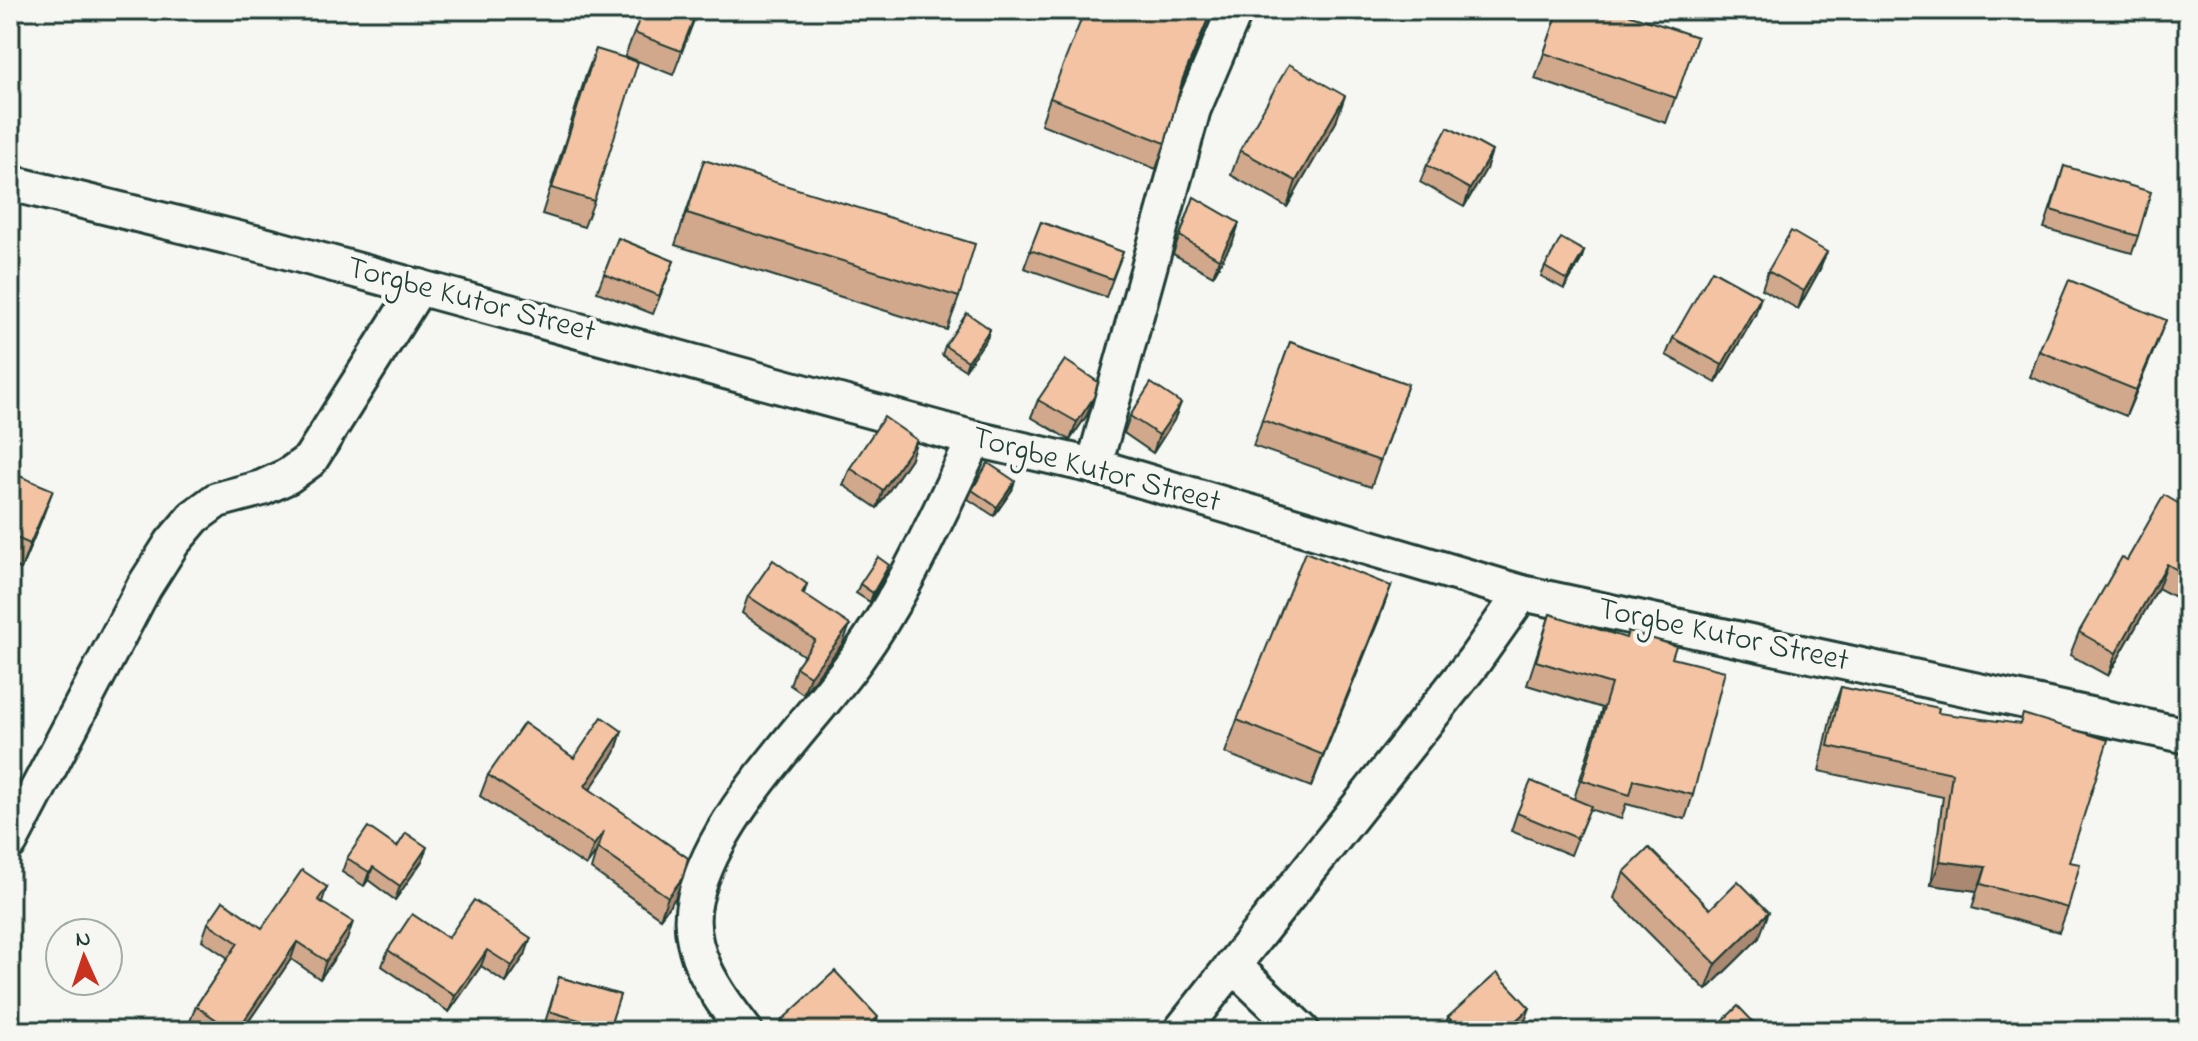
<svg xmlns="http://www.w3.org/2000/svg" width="2198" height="1041" viewBox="0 0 2198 1041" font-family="'Indie Flower',sans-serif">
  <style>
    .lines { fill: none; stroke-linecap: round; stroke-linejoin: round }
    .minor-casing { stroke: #1f3d34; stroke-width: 40 }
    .minor { stroke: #f6f6f2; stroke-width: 34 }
    .wall { fill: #d1a88c; stroke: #1f3d34; stroke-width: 2 }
    .shaded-wall { fill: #aa8872; stroke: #1f3d34; stroke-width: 2 }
    .building { fill: #f3c3a3; stroke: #1f3d34; stroke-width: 2 }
    .labels { text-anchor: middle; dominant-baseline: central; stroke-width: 8; stroke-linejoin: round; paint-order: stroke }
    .street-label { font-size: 32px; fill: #1f3d34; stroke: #f6f6f2 }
  </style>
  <rect width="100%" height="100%" fill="#f6f6f2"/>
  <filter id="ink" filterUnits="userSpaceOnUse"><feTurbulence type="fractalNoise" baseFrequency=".0125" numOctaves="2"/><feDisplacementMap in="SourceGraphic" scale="16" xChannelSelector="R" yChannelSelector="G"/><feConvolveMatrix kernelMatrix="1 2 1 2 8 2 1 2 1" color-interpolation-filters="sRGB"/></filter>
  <g filter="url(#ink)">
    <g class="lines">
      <defs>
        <g id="minor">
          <polyline points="10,183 271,247 975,439 1094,466 1522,593 2188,736"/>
          <polyline points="1094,466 1193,109 1235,10"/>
          <polyline points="10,842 144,587 172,543 194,517 217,500 262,488 288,476 310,460 419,287"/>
          <polyline points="1233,965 1302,1031"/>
          <path d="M745 1031C717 994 683 950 695 899 715 813 806 729 857 658 905 592 939 512 975 439"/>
          <polyline points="1181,1031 1474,661 1522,593"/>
        </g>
      </defs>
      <!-- minor casing -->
      <use href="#minor" class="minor-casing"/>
      <!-- minor -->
      <use href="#minor" class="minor"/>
    </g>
    <!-- wall -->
    <g class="wall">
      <polygon points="698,10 673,75 625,56 634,33"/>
      <polygon points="1559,10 1697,37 1666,123 1535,79"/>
      <polygon points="1201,38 1180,88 1165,143 1156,169 1041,124 1050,98"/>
      <polygon points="596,49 594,201 584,227 542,214 586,75"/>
      <polygon points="1336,122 1287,207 1231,175 1240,150"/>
      <polygon points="704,160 959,297 947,330 675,245"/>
      <polygon points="1427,165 1486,169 1464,207 1420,182"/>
      <polygon points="2064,166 2138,236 2132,253 2044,228"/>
      <polygon points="1194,197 1239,223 1233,241 1213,276 1173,254"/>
      <polygon points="1041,222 1123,252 1106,297 1024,268"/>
      <polygon points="618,238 674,261 653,314 597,292"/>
      <polygon points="1584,251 1581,260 1564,289 1541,276 1545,267"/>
      <polygon points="1820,269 1798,309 1762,289 1768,271"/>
      <polygon points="1755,315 1716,383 1666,355 1673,338"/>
      <polygon points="987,338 965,370 942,355 945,346"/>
      <polygon points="1290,342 1408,384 1371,487 1253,446"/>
      <polygon points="2156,345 2126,416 2030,377 2039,351"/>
      <polygon points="1038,400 1087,415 1070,440 1031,417"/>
      <polygon points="1130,416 1174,420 1153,453 1124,433"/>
      <polygon points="911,458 877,508 843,485 850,468"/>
      <polygon points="10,472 43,516 21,569 10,565"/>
      <polygon points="972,490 1012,490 994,516 968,499"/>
      <polygon points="2188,509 2188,604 2158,588 2108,676 2070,655 2079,632 2127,560"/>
      <polygon points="886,574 870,602 856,593 860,584"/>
      <polygon points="807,584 804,594 843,643 803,694 790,685 796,667 804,656 742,613 748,596"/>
      <polygon points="1391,586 1379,619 1311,787 1225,753 1237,720"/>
      <polygon points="1550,614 1672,658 1693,795 1685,819 1626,804 1621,819 1589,809 1571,855 1511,831 1517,813 1574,799 1602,708 1527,685"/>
      <polygon points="1841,687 1938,713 2069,862 2068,908 2059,932 1972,908 1977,891 1931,885 1943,797 1819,771 1832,712"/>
      <polygon points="622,731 615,753 590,789 675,898 660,918 591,869 596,852 586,866 480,796 488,775 574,758"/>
      <polygon points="397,847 422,861 395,900 368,880 364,886 342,872 347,858"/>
      <polygon points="1624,872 1710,909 1759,938 1706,990 1614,898"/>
      <polygon points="327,887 322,902 347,940 320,979 291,959 242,1031 200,1031 189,1024 196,1006 228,958 202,940 208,923 262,928"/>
      <polygon points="448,938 525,955 506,983 481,966 449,1012 382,966 388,950"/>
      <polygon points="559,977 620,995 608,1031 550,1031 543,1029"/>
      <polygon points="1448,1017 1523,1026 1518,1031 1443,1031"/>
      <polygon points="782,1020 873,1031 778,1031"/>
    </g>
    <!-- shaded-wall -->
    <g class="shaded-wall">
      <polygon points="1211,12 1201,38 1174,103 1183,78"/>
      <polygon points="1345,96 1336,122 1287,207 1296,181"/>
      <polygon points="1492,151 1486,169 1464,207 1470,189"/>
      <polygon points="1239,223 1233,241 1213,276 1219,259"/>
      <polygon points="1584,251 1581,260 1564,289 1567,280"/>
      <polygon points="1827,252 1820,269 1798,309 1804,291"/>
      <polygon points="1761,297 1755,315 1716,383 1722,365"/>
      <polygon points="2166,320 2156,345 2126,416 2136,390"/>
      <polygon points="990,329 987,338 965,370 968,361"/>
      <polygon points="1094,397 1087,415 1070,440 1077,422"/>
      <polygon points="1181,403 1174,420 1153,453 1159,435"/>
      <polygon points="917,440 911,458 877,508 883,490"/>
      <polygon points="1015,481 1012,490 994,516 997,507"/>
      <polygon points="53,490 43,516 21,569 30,544"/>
      <polygon points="2167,564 2158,588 2108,676 2116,653"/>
      <polygon points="889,565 886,574 870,602 873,593"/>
      <polygon points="1391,586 1379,619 1311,787 1323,755"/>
      <polygon points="850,625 843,643 803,694 810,676"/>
      <polygon points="622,731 615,753 578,807 585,786"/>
      <polygon points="604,831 596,852 586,866 594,845"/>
      <polygon points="427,847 422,861 395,900 400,886"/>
      <polygon points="1940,861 1986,867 1977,891 1931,885"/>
      <polygon points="373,867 368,880 364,886 369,872"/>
      <polygon points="683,877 675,898 660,918 668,897"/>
      <polygon points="1769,912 1759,938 1706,990 1716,964"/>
      <polygon points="353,922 347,940 320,979 326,961"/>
      <polygon points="531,938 525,955 506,983 512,966"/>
      <polygon points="297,942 291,959 242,1031 237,1031"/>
      <polygon points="487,950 481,966 449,1012 455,996"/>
      <polygon points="1530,1008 1523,1026 1518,1031 1504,1031"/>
      <polygon points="878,1017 873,1031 864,1031"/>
    </g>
    <!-- building -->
    <g class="building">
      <polygon points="643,10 697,10 681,51 634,33"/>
      <polygon points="1085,10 1204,10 1211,12 1183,78 1165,143 1050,98"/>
      <polygon points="1559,10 1616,10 1697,37 1676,98 1544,53"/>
      <polygon points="596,49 638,62 594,201 552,188"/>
      <polygon points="1289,64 1345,96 1296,181 1240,150"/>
      <polygon points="1448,127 1492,151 1470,189 1427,165"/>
      <polygon points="704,160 975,244 959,297 687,213"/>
      <polygon points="2064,166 2151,192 2138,236 2051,210"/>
      <polygon points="1194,197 1239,223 1219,259 1180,236"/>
      <polygon points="1041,222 1123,252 1112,279 1030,250"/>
      <polygon points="1791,231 1827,252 1804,291 1768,271"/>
      <polygon points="618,238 674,261 659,296 604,274"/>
      <polygon points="1561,238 1584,251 1567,280 1545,267"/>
      <polygon points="1712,270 1761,297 1722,365 1673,338"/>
      <polygon points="2069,280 2166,320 2136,390 2039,351"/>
      <polygon points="967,313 990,329 968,361 945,346"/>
      <polygon points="1290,342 1408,384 1380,461 1262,420"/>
      <polygon points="1065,360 1098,382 1094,397 1077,422 1038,400"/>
      <polygon points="1151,383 1181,403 1159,435 1130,416"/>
      <polygon points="884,417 917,440 883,490 850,468"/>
      <polygon points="988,463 1015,481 997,507 972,490"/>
      <polygon points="10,472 53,490 30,544 10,535"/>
      <polygon points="2164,495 2188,509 2188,576 2167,564 2116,653 2079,632 2122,557 2127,560"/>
      <polygon points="1305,552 1391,586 1323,755 1237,720"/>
      <polygon points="878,557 889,565 873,593 860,584"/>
      <polygon points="773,560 807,584 802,593 850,625 810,676 796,667 815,640 748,596"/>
      <polygon points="1550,614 1626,638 1628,631 1676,646 1672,658 1725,671 1693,795 1634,780 1630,795 1582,780 1611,684 1536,661"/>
      <polygon points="1841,687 1939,708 1938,713 2020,724 2023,714 2108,740 2069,862 2080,864 2068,908 1981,884 1986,867 1940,861 1952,773 1828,746"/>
      <polygon points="602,717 622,731 585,786 688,858 683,877 668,897 598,848 604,831 594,845 488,775 524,723 574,758"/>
      <polygon points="1531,781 1591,806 1577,838 1517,813"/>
      <polygon points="368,827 397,847 406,833 427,847 400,886 373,867 369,872 347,858"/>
      <polygon points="1649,848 1710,909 1738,881 1769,912 1716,964 1624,872"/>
      <polygon points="302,870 327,887 318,900 353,922 326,961 297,942 237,1031 233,1031 196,1006 238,943 208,923 223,901 262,928"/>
      <polygon points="474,900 531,938 512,966 487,950 455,996 388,950 412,914 448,938"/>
      <polygon points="835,971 878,1017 864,1031 792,1031 782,1020"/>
      <polygon points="1497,973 1530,1008 1504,1031 1461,1031 1448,1017"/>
      <polygon points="559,977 620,995 609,1029 549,1011"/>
      <polygon points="1738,1006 1762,1031 1712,1031"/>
      <polygon points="332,1023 344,1031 326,1031"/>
    </g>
  </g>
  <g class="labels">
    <!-- street labels -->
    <g class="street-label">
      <text transform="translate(471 301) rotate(15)">Torgbe Kutor Street</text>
      <text transform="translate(1096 471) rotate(15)">Torgbe Kutor Street</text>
      <text transform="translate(1723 636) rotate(12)">Torgbe Kutor Street</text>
    </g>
  </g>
  <!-- margin -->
  <rect width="2198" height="1041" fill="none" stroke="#f6f6f2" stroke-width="40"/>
  <rect x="20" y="20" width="2158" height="1001" fill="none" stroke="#1f3d34" stroke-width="3" filter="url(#ink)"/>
  <!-- north arrow -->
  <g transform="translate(84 957) rotate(357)"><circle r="38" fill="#f6f6f2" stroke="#a0aca6" stroke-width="2"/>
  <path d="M0-6L14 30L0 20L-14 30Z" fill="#c8321e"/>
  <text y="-12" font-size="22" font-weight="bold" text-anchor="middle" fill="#1f3d34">N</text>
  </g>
</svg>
